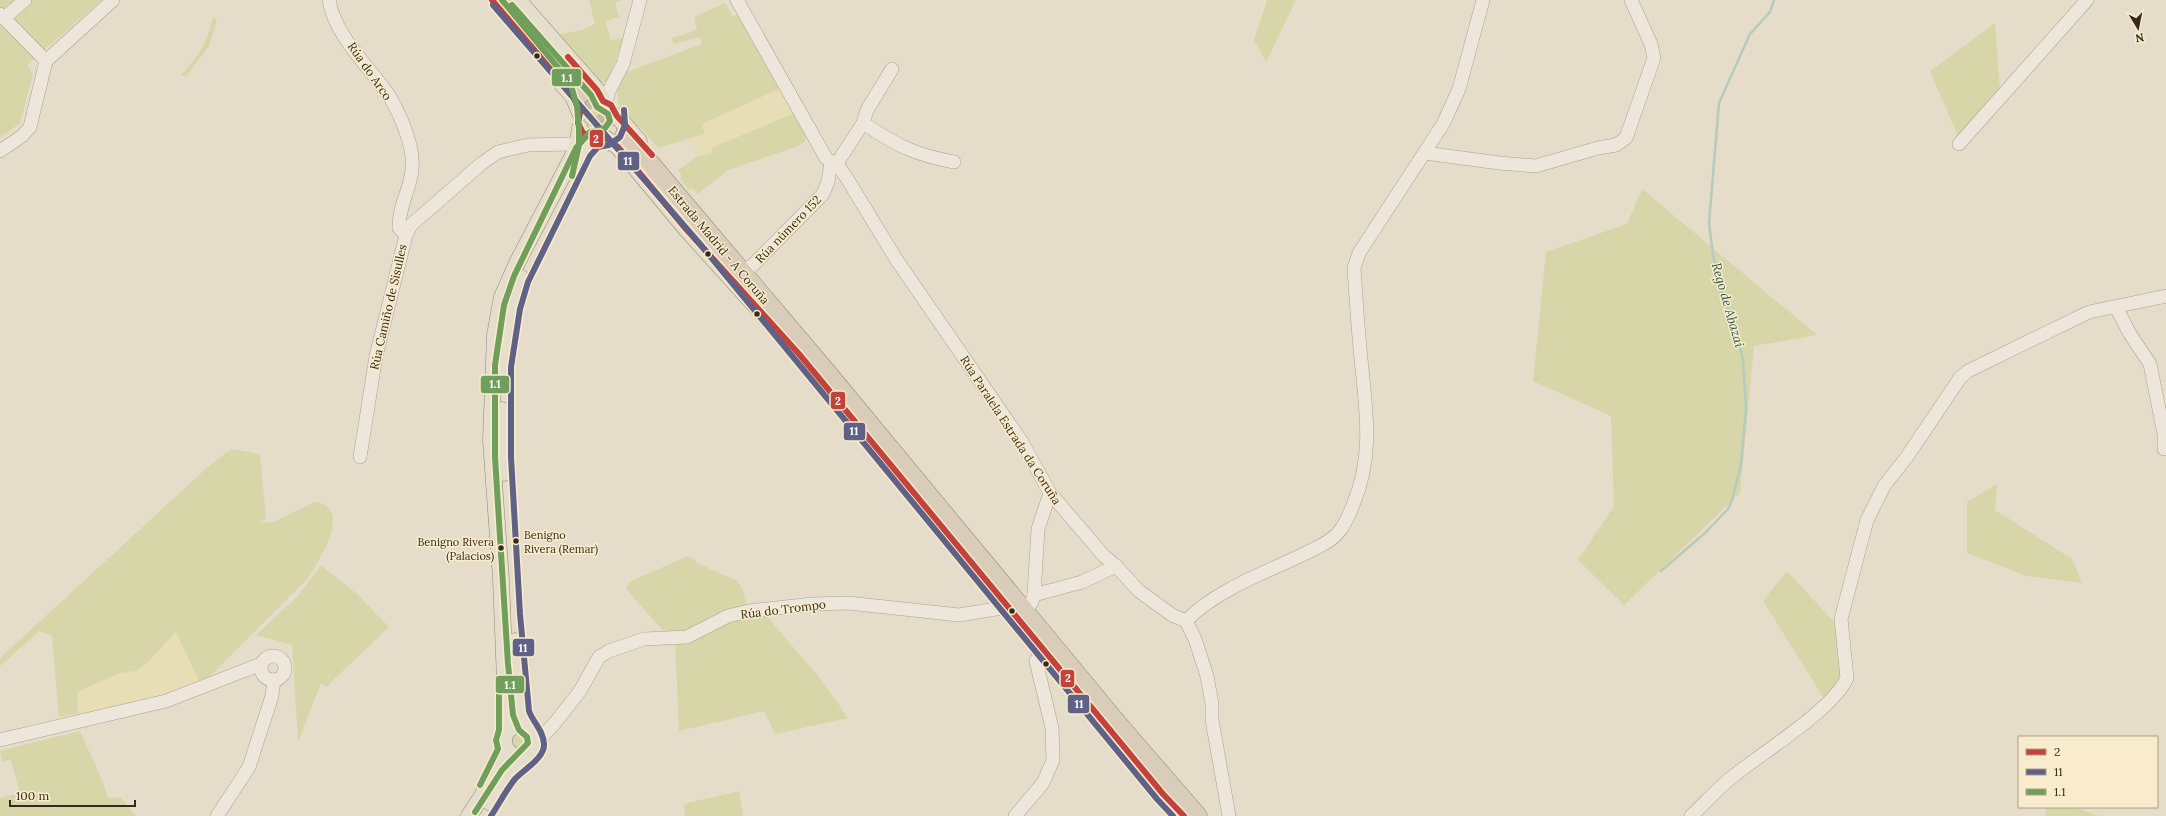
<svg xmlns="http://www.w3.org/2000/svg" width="2166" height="816" viewBox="0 0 2166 816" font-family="Lora,serif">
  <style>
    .farmland { fill: #e7deb7 }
    .green { fill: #d6d6a9 }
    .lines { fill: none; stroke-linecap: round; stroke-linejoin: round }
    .stream { stroke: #b5cbbe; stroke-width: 2.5 }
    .highway-tunnel { stroke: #c3b9a6; stroke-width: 18; stroke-dasharray: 18 9; stroke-linecap: butt }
    .minor-casing { stroke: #aaa193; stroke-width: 14 }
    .major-casing { stroke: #8f8779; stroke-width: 17 }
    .highway-casing { stroke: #8f8779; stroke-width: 19 }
    .minor { stroke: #ede7db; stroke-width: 13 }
    .major { stroke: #e5decc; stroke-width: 16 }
    .highway { stroke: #d9cdb9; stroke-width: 18 }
    .bus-1-casing { stroke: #f9eccc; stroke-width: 9 }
    .bus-2-casing { stroke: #f9eccc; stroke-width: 9 }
    .bus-3-casing { stroke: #f9eccc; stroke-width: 9 }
    .bus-1 { stroke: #c4423c; stroke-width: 6 }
    .bus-2 { stroke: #5f6186; stroke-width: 6 }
    .bus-3 { stroke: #6f9f5b; stroke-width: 6 }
    .bus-dot { fill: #39291a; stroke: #f9eccc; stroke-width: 1.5 }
    .labels { text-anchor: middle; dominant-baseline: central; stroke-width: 3; stroke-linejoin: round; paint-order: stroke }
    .bus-label { font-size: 11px; fill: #39291a; stroke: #f9eccc; text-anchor: start }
    .street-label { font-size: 12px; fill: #39291a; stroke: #f9eccc }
    .water-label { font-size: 13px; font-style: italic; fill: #275b57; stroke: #f9eccc }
    .line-badge { stroke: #f9eccc; stroke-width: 1.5 }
    .badge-label { font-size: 11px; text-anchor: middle; font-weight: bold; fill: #fff }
  </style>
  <rect width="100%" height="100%" fill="#e5ddc9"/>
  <!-- farmland -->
  <g class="farmland">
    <polygon points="781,88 795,113 712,148 713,153 696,157 689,139 705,134 702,124"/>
    <polygon points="176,631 201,685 80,731 77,692 120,673 136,671 148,662"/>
  </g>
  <!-- green -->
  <g class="green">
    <polygon points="0,0 102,0 27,65 33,74 20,123 0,138"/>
    <polygon points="589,0 623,0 615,3 619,17 605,21 611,40 624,38 607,82 600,82 556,35 582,30 595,24"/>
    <polygon points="1267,0 1296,0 1266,62 1254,40"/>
    <path d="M725 3 733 17 740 14 781 88 702 124 705 134 658 148 640 127H634C618 104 611 100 624 73L702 44 700 37 674 44 672 38 697 30 694 17Z"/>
    <path d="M213 18 217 20 209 46 186 77 181 75C198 58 207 42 213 18Z"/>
    <polygon points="1995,23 2000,91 1958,136 1930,71"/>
    <circle cx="598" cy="121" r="11"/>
    <polygon points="795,113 807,132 805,142 801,145 728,170 698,194 693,189 689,190 680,179 682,176 678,170 696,157 713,153 711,148"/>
    <polygon points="1642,189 1817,335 1754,346 1740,493 1624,605 1578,560 1614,506 1611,416 1533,381 1546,252 1627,224"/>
    <path d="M231 449 260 454 266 518 259 523 273 522 315 502C354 507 319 561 308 578L201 685 176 632 148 662 136 671 120 673 77 692 78 713 59 717 52 636 39 631 0 666V658L210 465Z"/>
    <polygon points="1997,484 1995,510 2072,559 2082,583 2027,576 1967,553 1967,502"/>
    <polygon points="688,556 701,565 738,581 743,591 749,614 763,612 820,678 848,718 775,734 764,711 679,731 675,640 668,636 626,589 629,582"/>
    <polygon points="321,565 357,594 389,627 326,687 321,683 298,742 292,645 256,635 297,597"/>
    <polygon points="1787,571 1834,622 1841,675 1825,700 1763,601"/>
    <polygon points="80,731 102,780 108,797 121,798 136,816 0,816 0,798 20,793 11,760 2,762 0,751"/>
    <circle cx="521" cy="743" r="9"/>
    <polygon points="739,791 743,816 685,816 684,804"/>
    <polygon points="2046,807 2073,807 2099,816 2045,816"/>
  </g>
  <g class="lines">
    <!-- stream -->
    <polyline class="stream" points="1661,571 1705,533 1728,509 1732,500 1741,464 1746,409 1743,360 1737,335 1723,297 1713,255 1709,223 1719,103 1750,34 1770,12 1774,0"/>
    <!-- highway-tunnel -->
    <polyline class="highway-tunnel" points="581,94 619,138"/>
    <defs>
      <g id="minor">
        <path d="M329 0C335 37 370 67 390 97 398 111 406 130 410 145 419 182 399 196 399 228L406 235"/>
        <polyline points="737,0 826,158 840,168 851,185 896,259 1022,442 1050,493 1104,556 1116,566 1139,591 1172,615 1186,621 1195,639 1207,676 1212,704 1212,720 1229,816"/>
        <polyline points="0,14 46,61"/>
        <polyline points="4,18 25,0"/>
        <polyline points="46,61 113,0"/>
        <polyline points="606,102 609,91 623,64 640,0"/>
        <path d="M863 123C896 145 915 155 954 162"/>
        <polyline points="1959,144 2087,0"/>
        <polyline points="0,151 22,136 30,127 46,61"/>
        <polyline points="1425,153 1499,163 1536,166 1598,148 1616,145 1626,138 1654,58 1651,44 1631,0"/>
        <polyline points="836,165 863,123 867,110 892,69"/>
        <polyline points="747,269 753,265 823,194 828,182 831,163"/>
        <polyline points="2116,307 2130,334 2150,364 2164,434 2164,449"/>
        <polyline points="360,457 376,356 406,235 411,225 481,164 498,152 528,145 571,144"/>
        <polyline points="1034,595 1082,582 1116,566"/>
        <polyline points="1024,609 1031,604 1034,595 1038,529 1050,493"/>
        <path d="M1186 621C1220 586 1277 569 1320 546 1340 536 1345 525 1353 505 1374 456 1366 410 1361 359 1358 329 1356 299 1354 268L1359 253 1443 124 1459 89 1483 0"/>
        <circle cx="273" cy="668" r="12"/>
        <polyline points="536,739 541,738 554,724 580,691 599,657 609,651 644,639 687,637 728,616 749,611 813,604 848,603 959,615 1008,607"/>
        <polyline points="0,740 166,701 261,664"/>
        <polyline points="217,816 249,767 272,696 274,680"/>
        <polyline points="1015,816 1043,783 1053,760 1052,728 1036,661 1042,649"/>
        <path d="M1691 816C1706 802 1720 786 1736 774 1765 751 1833 709 1847 678L1841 619 1867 520 1884 486 1906 458 1960 378 1968 371 2089 312 2166 296"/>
      </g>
      <g id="major">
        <polyline points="518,0 597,90 603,101"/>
        <polyline points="562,84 573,96 580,113"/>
        <polyline points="617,116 639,141"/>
        <polyline points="605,138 618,147 686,229 799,354"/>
        <polyline points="579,160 587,146 594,139"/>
        <path d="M504 375C506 342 508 309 521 278"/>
        <polyline points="502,410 504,473"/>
        <polyline points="515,641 521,713 526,726"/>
        <circle cx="520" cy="741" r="16"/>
        <polyline points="507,731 501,579 491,441 495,335 502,297 517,263 577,148 580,128"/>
        <polyline points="491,803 508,775 525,757"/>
        <polyline points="469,816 488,787 506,750"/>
      </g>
      <g id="highway">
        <polyline points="499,0 581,94"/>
        <polyline points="625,133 827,372 1120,726 1198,816"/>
      </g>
    </defs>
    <!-- minor casing -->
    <use href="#minor" class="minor-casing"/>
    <!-- major casing -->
    <use href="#major" class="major-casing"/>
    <!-- highway casing -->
    <use href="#highway" class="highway-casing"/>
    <!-- minor -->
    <use href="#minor" class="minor"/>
    <!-- major -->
    <use href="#major" class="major"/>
    <!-- highway -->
    <use href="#highway" class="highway"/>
    <defs>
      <g id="bus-1">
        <polyline points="492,0 573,96 580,113 578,123 583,133 594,139 605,138 618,147 686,229 799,354 1163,794 1184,816"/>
        <polyline points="568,57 597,90 603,101 611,105 617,116 652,155"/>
      </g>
      <g id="bus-2">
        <polyline points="493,5 700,244 1157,799 1173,816"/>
        <path d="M491 816C499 804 506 790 515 779 523 770 545 758 544 744 543 730 534 724 529 711L520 614 511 457V367L520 309 528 282 590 156 598 147 609 145 620 137 625 125 624 110"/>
      </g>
      <g id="bus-3">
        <polyline points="502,0 570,82 577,106 579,129 579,145 572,176"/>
        <polyline points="480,785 498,749 496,740 499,730 499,690"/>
        <polyline points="475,812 502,770 528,743 527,737 519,730 513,715 508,664 495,457 495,365 504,305 514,276 576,148 590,132 605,128 610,121 608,114 597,107 591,95 512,5"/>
      </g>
    </defs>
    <!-- bus-1 casing -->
    <use href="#bus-1" class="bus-1-casing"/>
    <!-- bus-2 casing -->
    <use href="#bus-2" class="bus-2-casing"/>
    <!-- bus-3 casing -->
    <use href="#bus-3" class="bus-3-casing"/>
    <!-- bus-1 -->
    <use href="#bus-1" class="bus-1"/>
    <!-- bus-2 -->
    <use href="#bus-2" class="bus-2"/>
    <!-- bus-3 -->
    <use href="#bus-3" class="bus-3"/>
  </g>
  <!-- markers -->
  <g class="bus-dot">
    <circle cx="537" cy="56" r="3.5"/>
    <circle cx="708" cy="254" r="3.5"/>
    <circle cx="757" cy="314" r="3.5"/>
    <circle cx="516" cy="541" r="3.5"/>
    <circle cx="501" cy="548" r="3.5"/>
    <circle cx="1012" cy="611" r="3.5"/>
    <circle cx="1046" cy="664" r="3.5"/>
  </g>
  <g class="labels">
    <!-- bus labels -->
    <g class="bus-label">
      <text x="524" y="535">Benigno<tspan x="524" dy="14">Rivera (Remar)</tspan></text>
      <text x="494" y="542" text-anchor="end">Benigno Rivera<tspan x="494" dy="14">(Palacios)</tspan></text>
    </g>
    <!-- street labels -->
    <g class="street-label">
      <text transform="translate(370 71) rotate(55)">Rúa do Arco</text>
      <text transform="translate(788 229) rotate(-46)">Rúa número 152</text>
      <text transform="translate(719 245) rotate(50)">Estrada Madrid - A Coruña</text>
      <text transform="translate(388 307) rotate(-77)">Rúa Camiño de Sisulles</text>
      <text transform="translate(1011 430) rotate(57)">Rúa Paralela Estrada da Coruña</text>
      <text transform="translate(783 609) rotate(-7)">Rúa do Trompo</text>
    </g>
    <!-- water labels -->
    <g class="water-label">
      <text transform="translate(1728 305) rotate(74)">Rego de Abazai</text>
    </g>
  </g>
  <g class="line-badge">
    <rect x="551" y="68" width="31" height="19" rx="4" fill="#6f9f5b"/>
    <rect x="589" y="129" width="15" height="19" rx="4" fill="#c4423c"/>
    <rect x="617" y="151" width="23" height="20" rx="4" fill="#5f6186"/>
    <rect x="480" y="375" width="30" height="19" rx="4" fill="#6f9f5b"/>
    <rect x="830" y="391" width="16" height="19" rx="4" fill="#c4423c"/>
    <rect x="843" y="422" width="23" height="19" rx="4" fill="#5f6186"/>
    <rect x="512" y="638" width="23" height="19" rx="4" fill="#5f6186"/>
    <rect x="1060" y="669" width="15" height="19" rx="4" fill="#c4423c"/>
    <rect x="495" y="675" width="30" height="19" rx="4" fill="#6f9f5b"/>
    <rect x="1067" y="694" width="23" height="20" rx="4" fill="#5f6186"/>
  </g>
  <g class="badge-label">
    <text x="567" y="82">1.1</text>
    <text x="596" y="143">2</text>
    <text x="628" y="165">11</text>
    <text x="495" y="388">1.1</text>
    <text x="838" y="405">2</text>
    <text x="854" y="435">11</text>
    <text x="523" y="652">11</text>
    <text x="1068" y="682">2</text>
    <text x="510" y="689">1.1</text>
    <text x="1079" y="708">11</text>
  </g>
  <!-- legend -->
  <rect x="2018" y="736" width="140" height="72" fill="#f9eccc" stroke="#ac9e85"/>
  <rect x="2026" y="749" width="20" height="6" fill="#c4423c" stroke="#ac9e85"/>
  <text x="2054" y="756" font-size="12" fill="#39291a">2</text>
  <rect x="2026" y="769" width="20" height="6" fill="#5f6186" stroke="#ac9e85"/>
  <text x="2054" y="776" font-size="12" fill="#39291a">11</text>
  <rect x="2026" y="789" width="20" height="6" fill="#6f9f5b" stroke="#ac9e85"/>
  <text x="2054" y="796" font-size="12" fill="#39291a">1.1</text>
  <!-- north arrow -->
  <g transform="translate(2138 28) rotate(170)" stroke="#f9eccc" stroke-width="3" paint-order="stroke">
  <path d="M0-3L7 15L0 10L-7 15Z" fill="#39291a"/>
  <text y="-6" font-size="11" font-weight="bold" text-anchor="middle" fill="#39291a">N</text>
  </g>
  <!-- scale -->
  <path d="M10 800v6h125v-6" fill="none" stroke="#39291a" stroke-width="2"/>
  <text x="16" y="800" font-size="12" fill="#39291a" stroke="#f9eccc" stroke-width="3" paint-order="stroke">100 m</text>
</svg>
